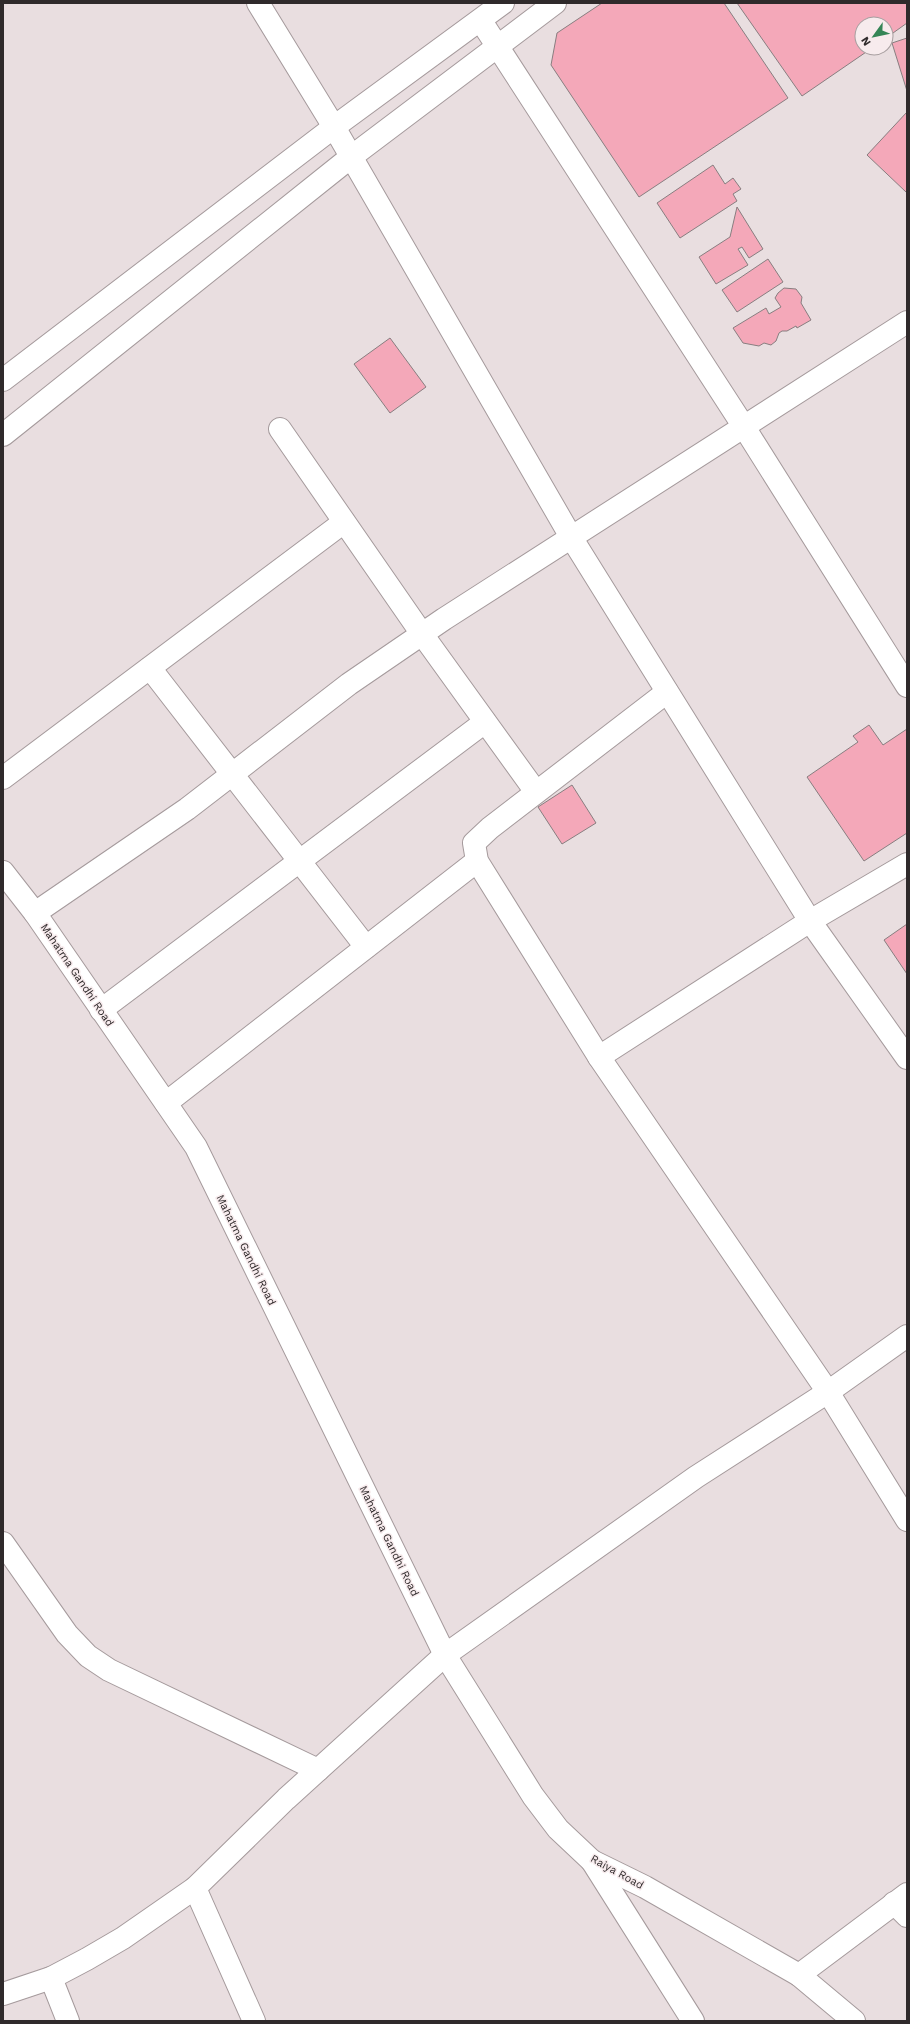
<svg xmlns="http://www.w3.org/2000/svg" width="910" height="2024" viewBox="0 0 910 2024" font-family="'Work Sans',sans-serif">
  <style>
    .building { fill: #f4a8b9; stroke: #887e80 }
    .lines { fill: none; stroke-linecap: round; stroke-linejoin: round }
    .street-casing { stroke: #a59a9c; stroke-width: 24 }
    .secondary-casing { stroke: #a59a9c; stroke-width: 24 }
    .street { stroke: #fff; stroke-width: 22 }
    .secondary { stroke: #fff; stroke-width: 22 }
    .labels { text-anchor: middle; dominant-baseline: central; stroke-width: 3; stroke-linejoin: round; paint-order: stroke }
    .street-label { font-size: 11px; fill: #2f2a2b; stroke: #f7ebed }
  </style>
  <rect width="100%" height="100%" fill="#e9dee0"/>
  <!-- building -->
  <g class="building">
    <polygon points="602,3 724,3 788,98 639,197 551,65 557,33"/>
    <polygon points="737,3 907,3 907,23 886,38 886,24 862,24 862,48 872,48 802,96"/>
    <polygon points="907,38 907,91 892,43"/>
    <polygon points="907,112 907,191 906,192 867,155"/>
    <polygon points="713,165 725,184 733,178 741,189 733,194 737,201 680,238 657,203"/>
    <polygon points="737,207 763,249 749,258 742,247 738,249 748,265 716,284 699,257 730,237"/>
    <polygon points="768,259 783,282 737,312 722,290"/>
    <polygon points="784,288 796,289 802,297 801,303 811,320 797,328 796,326 787,331 782,331 779,333 776,341 771,345 764,343 759,346 743,343 733,328 766,308 769,314 781,307 775,298 778,293"/>
    <polygon points="390,338 426,387 390,413 354,364"/>
    <polygon points="869,725 883,745 907,729 907,833 864,861 807,777 858,742 853,736"/>
    <polygon points="572,785 596,823 562,844 538,807"/>
    <polygon points="907,924 907,974 884,940"/>
  </g>
  <g class="lines">
    <defs>
      <g id="street">
        <polyline points="258,3 334,127 571,537 810,921 907,1058"/>
        <polyline points="481,21 744,427 907,686"/>
        <polyline points="280,429 422,634 536,792"/>
        <polyline points="150,668 366,947"/>
        <polyline points="667,692 490,828 474,843 477,861 599,1057 828,1392 907,1520"/>
        <polyline points="3,778 344,522"/>
        <polyline points="35,913 187,809 349,684 444,619 907,322"/>
        <polyline points="101,1010 485,722"/>
        <polyline points="599,1057 810,921 907,864"/>
        <polyline points="166,1103 477,861"/>
        <polyline points="3,1543 67,1634 88,1656 109,1670 318,1770"/>
        <polyline points="592,1861 693,2021"/>
        <polyline points="195,1888 254,2021"/>
        <polyline points="894,1903 907,1916"/>
        <polyline points="799,1975 907,1894"/>
        <polyline points="51,1978 68,2021"/>
      </g>
      <g id="secondary">
        <polyline points="3,380 334,127 503,3"/>
        <polyline points="3,435 351,157 555,3"/>
        <polyline points="3,872 35,913 196,1147 445,1655 533,1796 558,1829 592,1861 645,1887 799,1975 854,2021"/>
        <polyline points="3,1994 51,1978 87,1959 123,1938 195,1888 286,1799 445,1655 696,1477 828,1392 907,1336"/>
      </g>
    </defs>
    <!-- street casing -->
    <use href="#street" class="street-casing"/>
    <!-- secondary casing -->
    <use href="#secondary" class="secondary-casing"/>
    <!-- street -->
    <use href="#street" class="street"/>
    <!-- secondary -->
    <use href="#secondary" class="secondary"/>
  </g>
  <g class="labels">
    <!-- street labels -->
    <g class="street-label">
      <text transform="translate(77 975) rotate(56)">Mahatma Gandhi Road</text>
      <text transform="translate(246 1250) rotate(64)">Mahatma Gandhi Road</text>
      <text transform="translate(389 1541) rotate(64)">Mahatma Gandhi Road</text>
      <text transform="translate(617 1872) rotate(29)">Raiya Road</text>
    </g>
  </g>
  <!-- border -->
  <rect width="910" height="2024" fill="none" stroke="#2f2a2b" stroke-width="8"/>
  <!-- north arrow -->
  <g transform="translate(874 36) rotate(237)"><circle r="19" fill="#f7ebed" stroke="#a79e9f"/>
  <path d="M0-3L7 15L0 10L-7 15Z" fill="#358556"/>
  <text y="-6" font-size="11" font-weight="bold" text-anchor="middle" fill="#2f2a2b">N</text>
  </g>
</svg>
